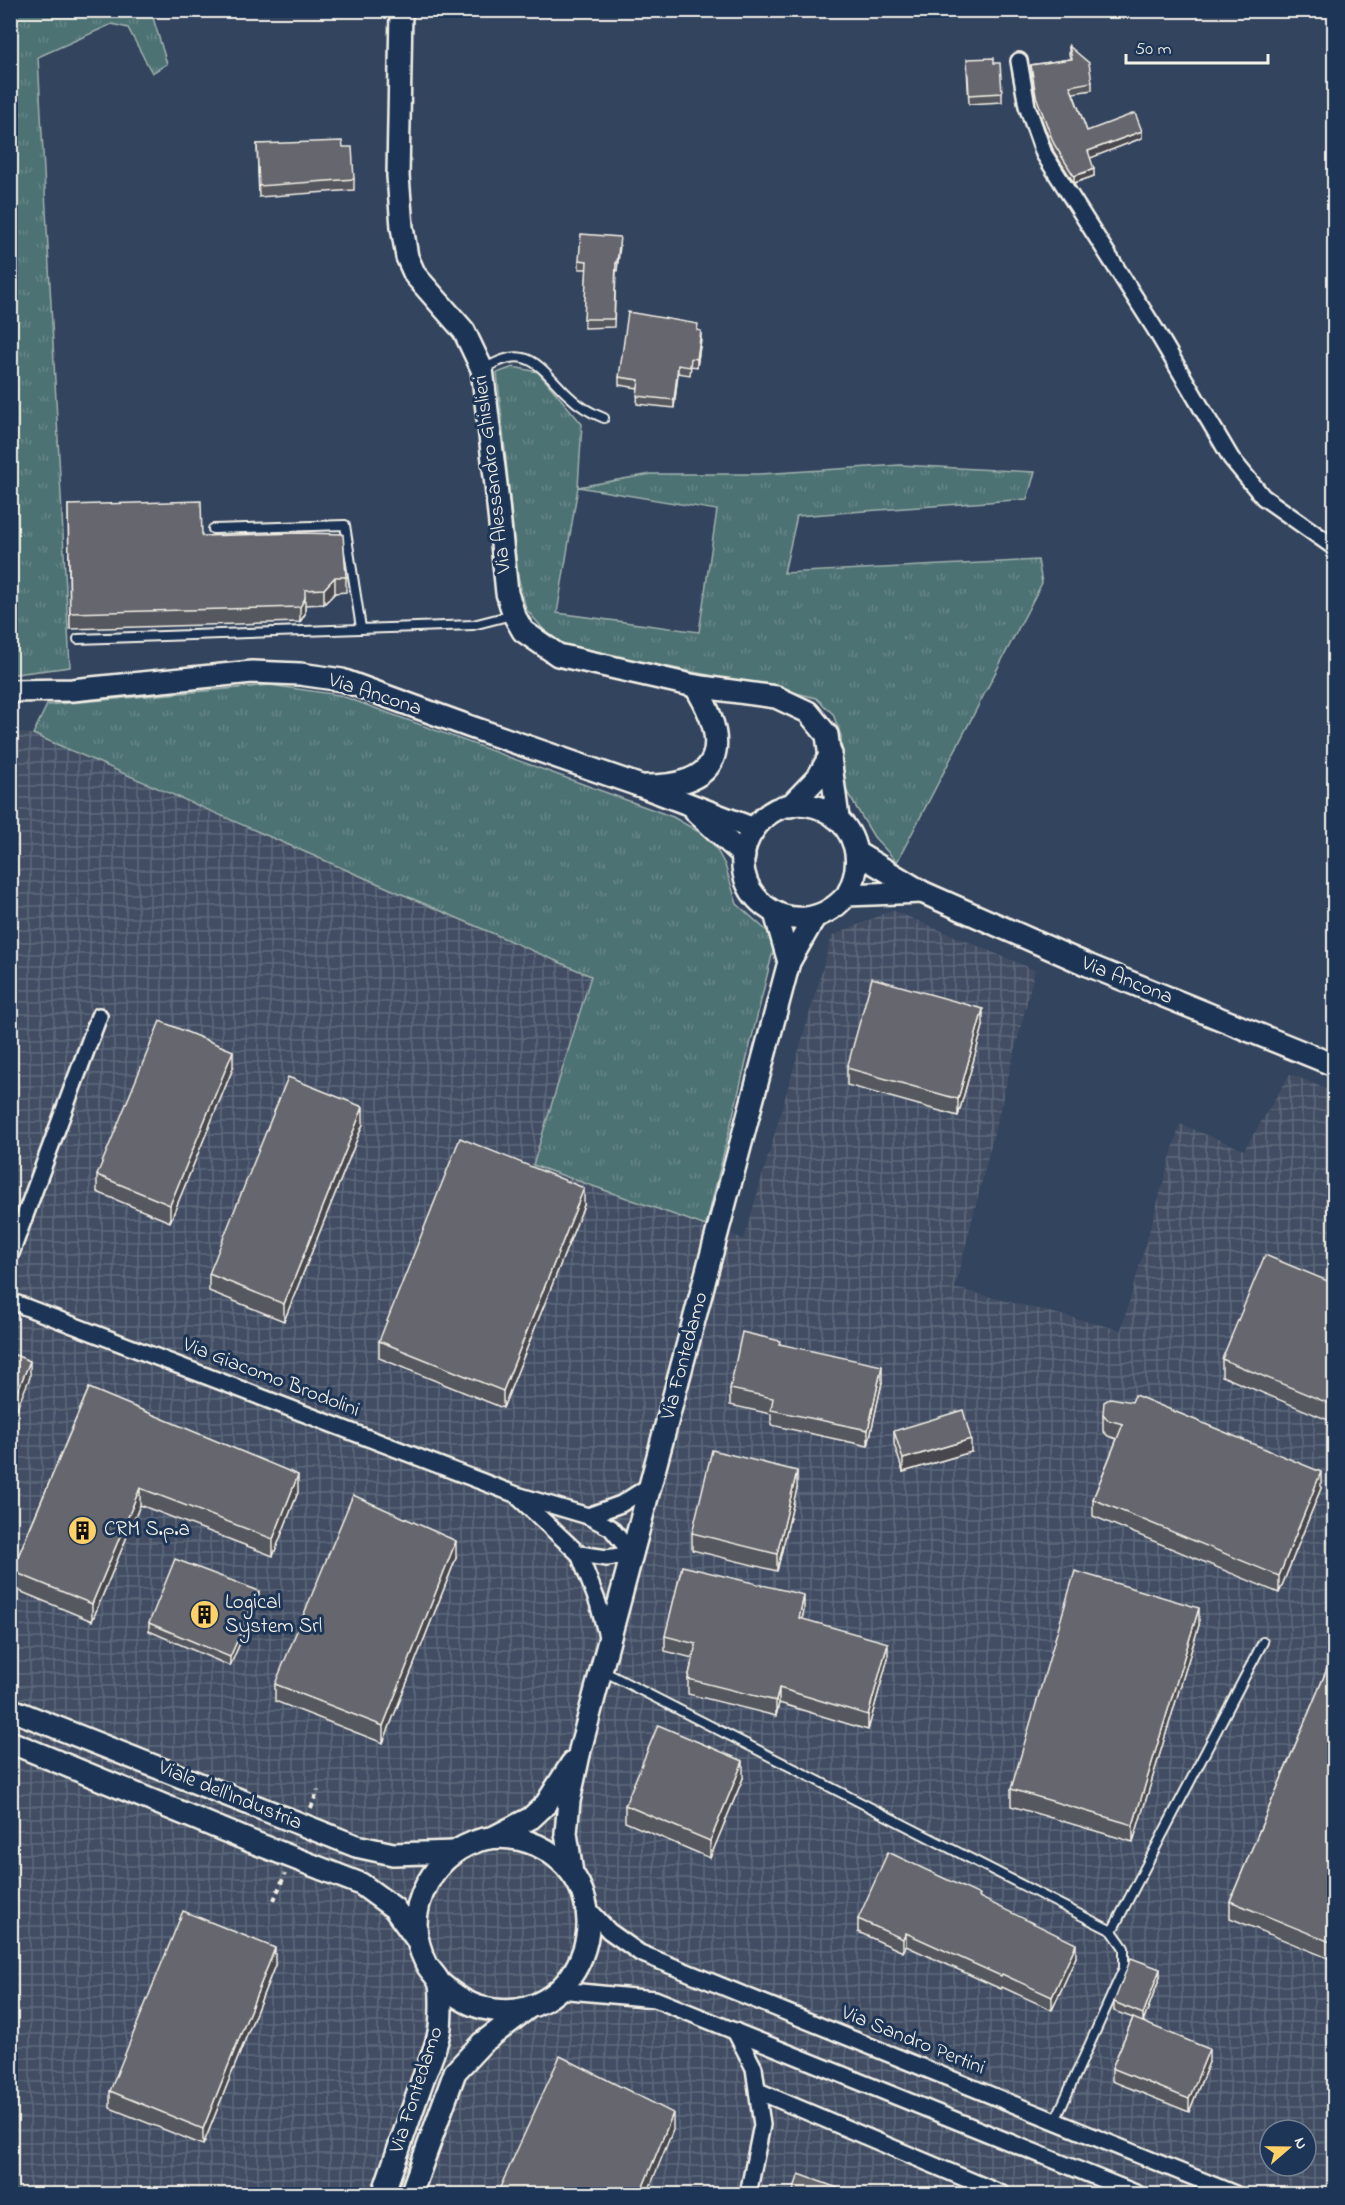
<svg xmlns="http://www.w3.org/2000/svg" width="1345" height="2205" viewBox="0 0 1345 2205" font-family="'Indie Flower',sans-serif">
  <style>
    .industrial { fill: url(#industrial-grid); fill-rule: evenodd }
    .grass { fill: url(#grass-tufts); stroke: #a0b2ae; stroke-width: 1.5; fill-rule: evenodd }
    .lines { fill: none; stroke-linecap: round; stroke-linejoin: round }
    .lane-casing { stroke: #f4f1e8; stroke-width: 12 }
    .street-casing { stroke: #f4f1e8; stroke-width: 20 }
    .secondary-casing { stroke: #f4f1e8; stroke-width: 26 }
    .path { stroke: #f4f1e8; stroke-width: 4; stroke-dasharray: 4.5 4.5; stroke-linecap: butt }
    .lane { stroke: #1d3557; stroke-width: 8 }
    .street { stroke: #1d3557; stroke-width: 15 }
    .secondary { stroke: #1d3557; stroke-width: 21 }
    .wall { fill: #57585f; stroke: #f4f1e8; stroke-width: 1.5 }
    .shaded-wall { fill: #47474d; stroke: #f4f1e8; stroke-width: 1.5 }
    .building { fill: #65666e; stroke: #f4f1e8; stroke-width: 1.5 }
    .labels { text-anchor: middle; dominant-baseline: central; stroke-width: 6; stroke-linejoin: round; paint-order: stroke }
    .street-label { font-size: 21px; fill: #f4f1e8; stroke: #1d3557 }
    .poi-label { font-size: 21px; fill: #f4f1e8; stroke: #1d3557; text-anchor: start }
  </style>
  <defs>
    <pattern id="industrial-grid" width="8" height="8" patternUnits="userSpaceOnUse" patternTransform="scale(1.5)"><rect width="8" height="8" fill="#424e63"/><path d="M0 4h8M4 0v8" fill="none" stroke="#5e6879"/></pattern>
    <pattern id="grass-tufts" width="24" height="20" patternUnits="userSpaceOnUse" patternTransform="scale(1.5)"><rect width="24" height="20" fill="#4d7273"/><path d="M3 7l-1-3M5 7V3M7 7l1-3M15 17l-1-3M17 17v-4M19 17l1-3" fill="none" stroke="#678787"/></pattern>
  </defs>
  <rect width="100%" height="100%" fill="#33445e"/>
  <filter id="ink" filterUnits="userSpaceOnUse"><feTurbulence type="fractalNoise" baseFrequency=".0167" numOctaves="2"/><feDisplacementMap in="SourceGraphic" scale="12" xChannelSelector="R" yChannelSelector="G"/><feConvolveMatrix kernelMatrix="1 2 1 2 8 2 1 2 1" color-interpolation-filters="sRGB"/></filter>
  <g filter="url(#ink)">
    <!-- industrial -->
    <path class="industrial" d="M10 732 33 734 591 976 534 1165 744 1239 832 936 892 910 1035 970 955 1288 1121 1330 1180 1124 1244 1150 1290 1074 1334 1092V2194H11ZM1270 2130H1306V2166H1270Z"/>
    <!-- grass -->
    <g class="grass">
      <polygon points="11,10 151,11 167,64 152,73 128,28 112,24 38,57 70,667 16,674 10,673"/>
      <path d="M513 367 538 372 582 424 578 487 651 474H760L900 465 1035 472 1027 499 797 516 784 573 1038 560 1042 583 897 862 874 837 844 787 841 736 833 714 816 698 788 691 564 646 544 630 526 609 518 576 497 373ZM578 487 717 510 699 632 557 613Z"/>
      <polygon points="270,685 339,695 673,817 711,839 725,865 737,904 768,932 773,951 706,1226 533,1165 591,976 33,734 47,705"/>
    </g>
    <g class="lines">
      <defs>
        <g id="lane">
          <path d="M483 369C495 363 509 355 523 358 540 361 556 385 569 396 579 406 591 413 604 418"/>
          <polyline points="213,529 345,525 361,628"/>
          <polyline points="78,639 473,625 512,615"/>
          <polyline points="603,1671 1112,1931 1263,1642"/>
          <polyline points="1055,2121 1124,1968 1124,1948 1112,1931"/>
        </g>
        <g id="street">
          <polyline points="1019,61 1027,106 1044,154 1155,329 1231,458 1263,497 1334,547"/>
          <polyline points="10,1256 99,1016"/>
          <polyline points="10,1301 517,1495 588,1516 621,1504 651,1485"/>
          <polyline points="519,1498 579,1554 598,1603 608,1640"/>
          <polyline points="588,1516 611,1528 632,1554"/>
          <polyline points="579,1554 607,1558 632,1554"/>
          <polyline points="587,1907 609,1931 640,1953 1235,2194"/>
          <polyline points="559,1990 655,1999 1138,2194"/>
          <polyline points="735,2031 754,2068 762,2125 748,2194"/>
          <polyline points="758,2091 1002,2194"/>
        </g>
        <g id="secondary">
          <polyline points="401,10 398,176 402,227 407,257 415,275 464,331 482,369 496,485 507,593 514,615 523,631 558,655 695,686 776,697 808,712 827,735 838,818"/>
          <polyline points="10,691 72,690 252,672 300,674 342,680 471,727 641,786 754,829"/>
          <path d="M646 786C723 786 731 745 695 686"/>
          <polyline points="790,806 818,777 831,754"/>
          <polyline points="696,812 744,856"/>
          <polyline points="857,853 922,892 1090,966 1334,1065"/>
          <path d="M847 895C886 824 795 771 754 829 713 887 794 955 847 895L922 892"/>
          <polyline points="775,913 789,962"/>
          <polyline points="10,1709 356,1846 393,1854 455,1852"/>
          <polyline points="10,1742 250,1841 361,1884 394,1908 418,1941"/>
          <polyline points="494,1837 531,1818 546,1804 572,1763"/>
          <polyline points="572,1873 566,1833 569,1801 580,1750 789,962 814,918"/>
          <path d="M383 2194C396 2156 410 2117 423 2079 429 2063 438 2044 440 2027 441 2018 442 1989 439 1982 436 1975 429 1970 426 1963 423 1957 420 1949 418 1942 409 1902 434 1858 472 1843 495 1833 524 1837 546 1850 630 1902 577 2031 483 2008 466 2004 453 1994 440 1983"/>
          <polyline points="411,2194 455,2072 482,2043 528,2008"/>
        </g>
      </defs>
      <!-- lane casing -->
      <use href="#lane" class="lane-casing"/>
      <!-- street casing -->
      <use href="#street" class="street-casing"/>
      <!-- secondary casing -->
      <use href="#secondary" class="secondary-casing"/>
      <!-- path -->
      <g class="path">
        <polyline points="311,1808 318,1790"/>
        <polyline points="274,1900 285,1874"/>
      </g>
      <!-- lane -->
      <use href="#lane" class="lane"/>
      <!-- street -->
      <use href="#street" class="street"/>
      <!-- secondary -->
      <use href="#secondary" class="secondary"/>
    </g>
    <!-- wall -->
    <g class="wall">
      <polygon points="1069,46 1092,82 1092,90 1073,93 1087,131 1142,138 1090,158 1094,176 1074,183 1054,152 1036,104 1031,73 1031,65 1070,59 1069,53"/>
      <polygon points="994,63 1002,93 1002,102 969,104 967,68"/>
      <polygon points="257,144 343,147 354,179 354,190 259,197"/>
      <polygon points="620,246 617,271 616,271 614,327 584,328 587,269 579,269 579,260"/>
      <polygon points="698,331 701,339 697,367 691,366 690,375 678,373 674,408 637,404 638,388 619,385 619,377"/>
      <polygon points="68,505 202,536 346,577 346,592 335,593 324,604 305,605 305,614 300,622 70,629"/>
      <polygon points="983,1026 958,1116 847,1085 847,1068"/>
      <polygon points="233,1068 170,1222 97,1192 97,1175"/>
      <polygon points="363,1124 284,1321 209,1291 209,1274"/>
      <polygon points="584,1205 503,1408 379,1358 379,1341"/>
      <polygon points="1335,1284 1335,1423 1222,1376 1222,1359"/>
      <polygon points="780,1344 882,1382 868,1446 771,1425 771,1414 730,1405 730,1389"/>
      <polygon points="89,1388 298,1492 273,1556 140,1505 92,1621 12,1588 12,1571"/>
      <polygon points="1103,1414 1321,1488 1279,1593 1093,1516 1093,1499 1117,1439 1108,1436 1103,1431"/>
      <polygon points="894,1431 971,1452 903,1472 894,1444"/>
      <polygon points="797,1488 777,1571 692,1550 692,1533"/>
      <polygon points="456,1558 383,1743 275,1701 275,1684"/>
      <polygon points="259,1599 230,1666 149,1631 149,1623"/>
      <polygon points="804,1610 802,1619 888,1658 868,1730 779,1703 776,1716 688,1694 688,1679 693,1658 665,1651 665,1636"/>
      <polygon points="1199,1625 1133,1842 1011,1806 1011,1789"/>
      <polygon points="1335,1650 1335,1961 1230,1918 1230,1901"/>
      <polygon points="743,1778 710,1858 625,1822 625,1805"/>
      <polygon points="980,1898 1076,1957 1052,2010 1002,1987 1001,1989 906,1946 903,1952 858,1932 858,1919"/>
      <polygon points="275,1965 203,2145 110,2108 110,2091"/>
      <polygon points="1160,1977 1143,2022 1209,2062 1189,2112 1112,2081 1112,2068 1133,2018 1114,2011 1114,2002"/>
    </g>
    <!-- shaded-wall -->
    <g class="shaded-wall">
      <polygon points="1142,131 1142,138 1088,159 1088,151"/>
      <polygon points="1094,169 1094,176 1074,183 1074,176"/>
      <polygon points="701,331 701,339 697,367 697,359"/>
      <polygon points="678,365 678,373 674,408 674,400"/>
      <polygon points="335,577 335,593 324,604 324,589"/>
      <polygon points="305,598 305,614 300,622 300,607"/>
      <polygon points="983,1009 983,1026 958,1116 958,1099"/>
      <polygon points="233,1051 233,1068 170,1222 170,1205"/>
      <polygon points="363,1107 363,1124 284,1321 284,1304"/>
      <polygon points="584,1188 584,1205 503,1408 503,1391"/>
      <polygon points="30,1361 30,1377 10,1425 10,1409"/>
      <polygon points="882,1366 882,1382 868,1446 868,1430"/>
      <polygon points="971,1439 971,1452 903,1472 903,1459"/>
      <polygon points="797,1471 797,1488 777,1571 777,1554"/>
      <polygon points="1321,1472 1321,1488 1279,1593 1279,1576"/>
      <polygon points="298,1475 298,1492 273,1556 273,1539"/>
      <polygon points="140,1488 140,1505 92,1621 92,1604"/>
      <polygon points="456,1541 456,1558 383,1743 383,1726"/>
      <polygon points="259,1591 259,1599 230,1666 230,1657"/>
      <polygon points="804,1595 804,1610 799,1632 799,1618"/>
      <polygon points="1199,1608 1199,1625 1133,1842 1133,1825"/>
      <polygon points="888,1643 888,1658 868,1730 868,1715"/>
      <polygon points="779,1688 779,1703 776,1716 776,1701"/>
      <polygon points="743,1761 743,1778 710,1858 710,1841"/>
      <polygon points="906,1933 906,1946 903,1952 903,1939"/>
      <polygon points="1076,1944 1076,1957 1052,2010 1052,1997"/>
      <polygon points="275,1948 275,1965 203,2145 203,2129"/>
      <polygon points="1160,1969 1160,1977 1143,2022 1143,2014"/>
      <polygon points="1209,2049 1209,2062 1189,2112 1189,2099"/>
      <polygon points="673,2113 673,2130 647,2194 640,2194"/>
    </g>
    <!-- building -->
    <g class="building">
      <polygon points="1069,46 1089,63 1092,82 1070,86 1087,131 1135,113 1142,131 1088,151 1094,169 1074,176 1054,144 1036,96 1031,65 1072,59"/>
      <polygon points="994,58 994,63 1000,63 1002,93 969,95 967,59"/>
      <polygon points="342,141 343,147 352,147 354,179 259,186 257,144"/>
      <polygon points="581,234 620,237 617,263 616,262 614,319 584,319 587,261 579,260"/>
      <polygon points="628,312 698,324 697,330 701,331 697,359 691,358 690,367 678,365 674,400 637,396 639,380 619,377"/>
      <polygon points="201,501 202,536 300,533 343,534 346,577 335,577 324,589 305,590 305,598 300,607 70,613 68,505"/>
      <polygon points="872,978 983,1009 958,1099 847,1068"/>
      <polygon points="160,1021 233,1051 170,1205 97,1175"/>
      <polygon points="288,1077 363,1107 284,1304 209,1274"/>
      <polygon points="460,1138 584,1188 503,1391 379,1341"/>
      <polygon points="1265,1255 1335,1284 1335,1406 1222,1359"/>
      <polygon points="742,1332 780,1341 779,1344 882,1366 868,1430 771,1410 773,1398 730,1389"/>
      <polygon points="10,1353 30,1361 10,1409"/>
      <polygon points="89,1388 298,1475 273,1539 140,1488 92,1604 12,1571"/>
      <polygon points="1135,1395 1321,1472 1279,1576 1093,1499 1123,1424 1108,1420 1103,1414 1104,1402 1111,1398 1132,1402"/>
      <polygon points="963,1410 971,1439 903,1459 894,1431"/>
      <polygon points="712,1450 797,1471 777,1554 692,1533"/>
      <polygon points="353,1495 456,1541 383,1726 275,1684"/>
      <polygon points="175,1559 259,1591 230,1657 149,1623"/>
      <polygon points="682,1566 804,1595 799,1618 888,1643 868,1715 779,1688 776,1701 688,1679 696,1644 665,1636"/>
      <polygon points="1075,1571 1199,1608 1133,1825 1011,1789"/>
      <polygon points="1335,1650 1335,1944 1230,1901"/>
      <polygon points="658,1725 743,1761 710,1841 625,1805"/>
      <polygon points="888,1852 980,1895 979,1897 1076,1944 1052,1997 1002,1974 1001,1976 906,1933 903,1939 858,1919"/>
      <polygon points="183,1911 275,1948 203,2129 110,2091"/>
      <polygon points="1131,1958 1160,1969 1143,2014 1114,2002"/>
      <polygon points="1133,2018 1209,2049 1189,2099 1112,2068"/>
      <polygon points="560,2056 673,2113 640,2194 497,2194"/>
      <polygon points="799,2174 854,2194 792,2194"/>
    </g>
  </g>
  <!-- icons -->
  <defs>
    <symbol id="building-disc" viewBox="-11 -11 22 22"><circle r="9.5" fill="#ffd166" stroke="#1d3557"/><path d="M-4-6H4V6H1V3H-1V6H-4ZM-2.5-4.3h1.7v1.8h-1.7ZM.8-4.3h1.7v1.8H.8ZM-2.5-1h1.7V.8h-1.7ZM.8-1h1.7V.8H.8Z" fill="#111"/></symbol>
  </defs>
  <g fill-rule="evenodd">
    <use href="#building-disc" x="66" y="1514" width="33" height="33"/>
    <use href="#building-disc" x="188" y="1598" width="33" height="33"/>
  </g>
  <g class="labels">
    <!-- street labels -->
    <g class="street-label">
      <text transform="translate(493 474) rotate(-97)">Via Alessandro Ghislieri</text>
      <text transform="translate(375 695) rotate(18)">Via Ancona</text>
      <text transform="translate(1127 981) rotate(22)">Via Ancona</text>
      <text transform="translate(685 1356) rotate(-75)">Via Fontedamo</text>
      <text transform="translate(271 1378) rotate(21)">Via Giacomo Brodolini</text>
      <text transform="translate(230 1796) rotate(22)">Viale dell'Industria</text>
      <text transform="translate(913 2041) rotate(22)">Via Sandro Pertini</text>
      <text transform="translate(417 2090) rotate(-72)">Via Fontedamo</text>
    </g>
    <!-- poi labels -->
    <g class="poi-label">
      <text x="104" y="1530">CRM S.p.a</text>
      <text x="225" y="1603">Logical<tspan x="225" dy="24">System Srl</tspan></text>
    </g>
  </g>
  <!-- margin -->
  <rect width="1345" height="2205" fill="none" stroke="#1d3557" stroke-width="36"/>
  <rect x="18" y="18" width="1309" height="2169" fill="none" stroke="#f4f1e8" stroke-width="2" filter="url(#ink)"/>
  <!-- north arrow -->
  <g transform="translate(1288 2148) rotate(70)"><circle r="28" fill="#1d3557" stroke="#738091" stroke-width="1.5"/>
  <path d="M0-4.5L10 22L0 15L-10 22Z" fill="#ffd166"/>
  <text y="-9" font-size="16" font-weight="bold" text-anchor="middle" fill="#f4f1e8">N</text>
  </g>
  <!-- scale -->
  <path d="M1126 54v9h142v-9" fill="none" stroke="#f4f1e8" stroke-width="3"/>
  <text x="1135" y="54" font-size="18" fill="#f4f1e8" stroke="#1d3557" stroke-width="4.5" paint-order="stroke">50 m</text>
</svg>
